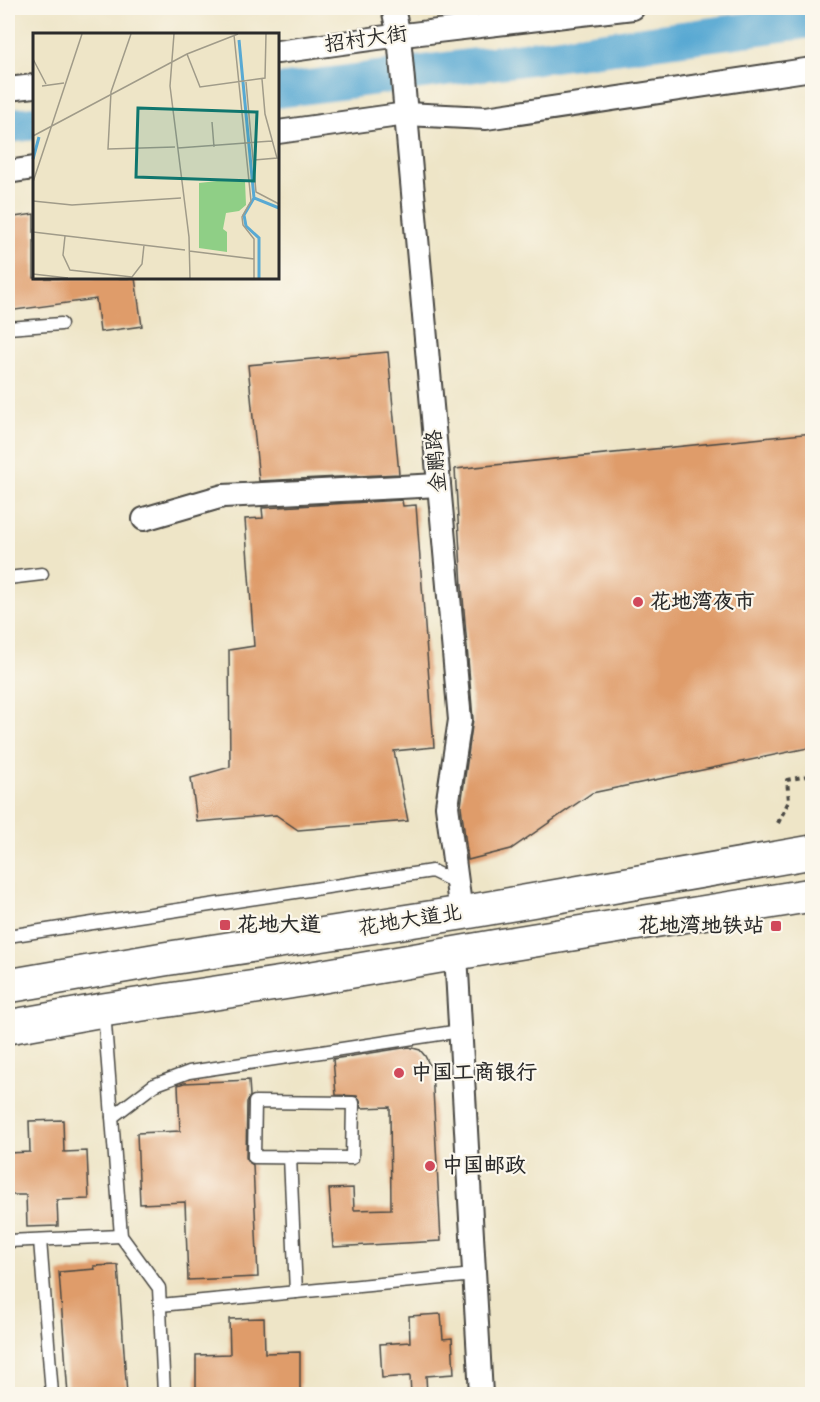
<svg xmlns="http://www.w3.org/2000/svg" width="820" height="1402" viewBox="0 0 820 1402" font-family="Kalam,'LXGW WenKai TC',sans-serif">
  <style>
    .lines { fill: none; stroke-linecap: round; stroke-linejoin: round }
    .river { stroke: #58a9d3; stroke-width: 34 }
    .building { fill: #df9c6a }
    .service-casing { stroke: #484742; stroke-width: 15 }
    .minor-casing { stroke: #484742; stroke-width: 26 }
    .primary-casing { stroke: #484742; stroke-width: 36 }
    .path { stroke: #484742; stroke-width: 4; stroke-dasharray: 4.5 4.5; stroke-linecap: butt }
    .service { stroke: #fff; stroke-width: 12 }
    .minor { stroke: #fff; stroke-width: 22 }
    .primary { stroke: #fff; stroke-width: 33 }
    .poi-dot { fill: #d1495b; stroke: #fbf7ec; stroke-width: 2 }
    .labels { text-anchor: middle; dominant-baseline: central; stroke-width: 4.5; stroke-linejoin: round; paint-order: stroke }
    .street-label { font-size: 21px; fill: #2b2b2b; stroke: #fbf7ec }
    .poi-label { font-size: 21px; font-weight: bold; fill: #2b2b2b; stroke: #fbf7ec; text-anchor: start }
    .inset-river { fill: none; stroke: #58a9d3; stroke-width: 3 }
    .inset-road { fill: none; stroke: #a09b89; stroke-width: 1.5 }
    .view { fill: #0f766e; fill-opacity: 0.15; stroke: #0f766e; stroke-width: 3 }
    .inset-edge { fill: none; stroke: #2b2b2b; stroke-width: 3 }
  </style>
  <rect width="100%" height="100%" fill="#fbf7ec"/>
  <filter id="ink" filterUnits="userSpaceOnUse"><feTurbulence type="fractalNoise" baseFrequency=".0167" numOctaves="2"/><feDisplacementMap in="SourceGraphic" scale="12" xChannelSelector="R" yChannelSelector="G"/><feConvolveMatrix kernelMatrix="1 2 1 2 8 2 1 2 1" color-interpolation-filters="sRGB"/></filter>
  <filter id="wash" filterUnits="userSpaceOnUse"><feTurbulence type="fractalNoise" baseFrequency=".008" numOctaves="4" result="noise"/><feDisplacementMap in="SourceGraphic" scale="24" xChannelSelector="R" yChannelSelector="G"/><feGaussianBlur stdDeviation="1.35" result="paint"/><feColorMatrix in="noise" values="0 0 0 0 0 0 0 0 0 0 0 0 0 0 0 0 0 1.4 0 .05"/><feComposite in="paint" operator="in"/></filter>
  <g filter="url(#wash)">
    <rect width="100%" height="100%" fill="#eee5c7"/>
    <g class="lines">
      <!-- river -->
      <g class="river">
        <polyline points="278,91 812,21"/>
        <polyline points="8,126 34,123"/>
      </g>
    </g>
    <g id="blocks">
      <!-- building -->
      <g class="building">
        <polygon points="34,214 34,278 135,278 142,326 100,332 96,299 8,311 8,218"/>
        <polygon points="388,352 399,474 259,481 248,365"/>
        <polygon points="813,433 813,747 592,793 511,849 468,860 461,806 473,719 462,586 455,469"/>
        <polygon points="402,500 403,506 416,505 434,747 394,751 408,821 298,830 276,815 197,822 191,778 230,767 229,650 254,646 245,519 263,518 262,508"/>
        <polygon points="409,1047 420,1050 425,1056 432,1070 441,1241 333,1247 329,1189 353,1188 354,1210 391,1209 390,1107 361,1108 360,1100 357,1096 336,1095 333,1059"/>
        <polygon points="249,1080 250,1096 247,1102 246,1157 247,1161 253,1165 258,1277 188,1280 185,1202 140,1204 137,1133 180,1131 178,1085 184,1083"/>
        <polygon points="63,1120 64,1152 87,1151 89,1199 57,1200 58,1226 27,1227 26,1195 8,1195 8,1153 30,1152 29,1121"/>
        <polygon points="118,1265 127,1395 68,1395 59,1272 95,1269 94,1266"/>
        <polygon points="441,1314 443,1339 452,1338 454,1374 426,1376 427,1395 411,1395 410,1376 382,1378 380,1344 410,1342 409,1316"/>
        <polygon points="264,1318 265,1353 300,1352 300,1391 259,1392 259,1395 196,1395 196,1355 230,1354 229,1319"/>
      </g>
    </g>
  </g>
  <g filter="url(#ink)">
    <use href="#blocks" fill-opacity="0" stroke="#484742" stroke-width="1.5"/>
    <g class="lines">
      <defs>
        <g id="service">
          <polyline points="8,328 61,324"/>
          <polyline points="8,578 42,574"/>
          <polyline points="8,936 432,871 457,883"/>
          <polyline points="104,1011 121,1236 159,1288 164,1394"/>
          <polygon points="255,1102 353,1103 352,1158 254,1157"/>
          <polyline points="112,1117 154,1085 189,1072 460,1031"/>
          <polyline points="290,1157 296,1292"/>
          <polyline points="40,1240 52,1394"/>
          <polyline points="8,1241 121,1236"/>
          <polyline points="160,1305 474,1275"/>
        </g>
        <g id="minor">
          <polyline points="393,8 399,36 460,720 447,806 461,913"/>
          <polyline points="278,52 378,38 633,8"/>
          <polyline points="8,89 34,86"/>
          <polyline points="278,132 406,114 486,118 812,69"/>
          <polyline points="8,172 34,168"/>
          <polyline points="144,519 223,496 439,485"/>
          <polyline points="456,954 481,1394"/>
        </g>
        <g id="primary">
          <polyline points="8,986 164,959 461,913 812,852"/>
          <polyline points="8,1027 103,1010 289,982 504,945 812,895"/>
        </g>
      </defs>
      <!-- service casing -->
      <use href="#service" class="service-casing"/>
      <!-- minor casing -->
      <use href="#minor" class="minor-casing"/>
      <!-- primary casing -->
      <use href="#primary" class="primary-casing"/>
      <!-- path -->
      <polyline class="path" points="778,823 789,801 787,780 812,775"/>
      <!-- service -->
      <use href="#service" class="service"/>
      <!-- minor -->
      <use href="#minor" class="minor"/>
      <!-- primary -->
      <use href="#primary" class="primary"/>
    </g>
  </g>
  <!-- markers -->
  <g class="poi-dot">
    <circle cx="638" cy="602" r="6"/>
    <rect x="219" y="919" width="12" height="12" rx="3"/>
    <rect x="770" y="920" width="12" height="12" rx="3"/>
    <circle cx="399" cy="1073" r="6"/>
    <circle cx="430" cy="1166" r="6"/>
  </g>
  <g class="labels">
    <!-- street labels -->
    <g class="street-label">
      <text transform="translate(366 40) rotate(-8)">招村大街</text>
      <text transform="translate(437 461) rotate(-95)">金鹏路</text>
      <text transform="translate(410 921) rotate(-9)">花地大道北</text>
    </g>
    <!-- poi labels -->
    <g class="poi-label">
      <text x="650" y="602">花地湾夜市</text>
      <text x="237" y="925">花地大道</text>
      <text x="764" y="926" text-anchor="end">花地湾地铁站</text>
      <text x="411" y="1073">中国工商银行</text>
      <text x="442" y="1166">中国邮政</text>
    </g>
  </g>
  <!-- overview -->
  <g transform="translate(33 33)">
    <rect width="246" height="246" fill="#eee5c7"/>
    <path d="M193 147 212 148 213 172 206 178 193 180 190 196 194 199V219L166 215V150Z" fill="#8fcf86"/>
    <path class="inset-river" d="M206 7 221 165 211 182 213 193 226 205V245M0 126 6 104M221 165 246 175"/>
    <path class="inset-road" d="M98 1 78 59 75 116 142 114M141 1 137 53 156 204 157 245M201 2 218 168 209 184 210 192 221 206V226M154 21 167 54 232 45 233 1M0 26 13 51M213 49 223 159 246 171M9 53 31 50M179 89 181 114M0 103 154 21 205 1M145 115 239 108M221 127 244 125 232 81 229 46M0 149 49 1M0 168 39 172 148 165M0 199 152 217M32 203 30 222 37 237 99 244 109 231 111 212M156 218 221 226V245M0 241 35 245"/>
    <path class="view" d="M105 75 224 79 221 148 103 144Z"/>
    <rect width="246" height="246" class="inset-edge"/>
  </g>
  <!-- margin -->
  <rect width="820" height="1402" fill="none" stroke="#fbf7ec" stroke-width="30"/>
</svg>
